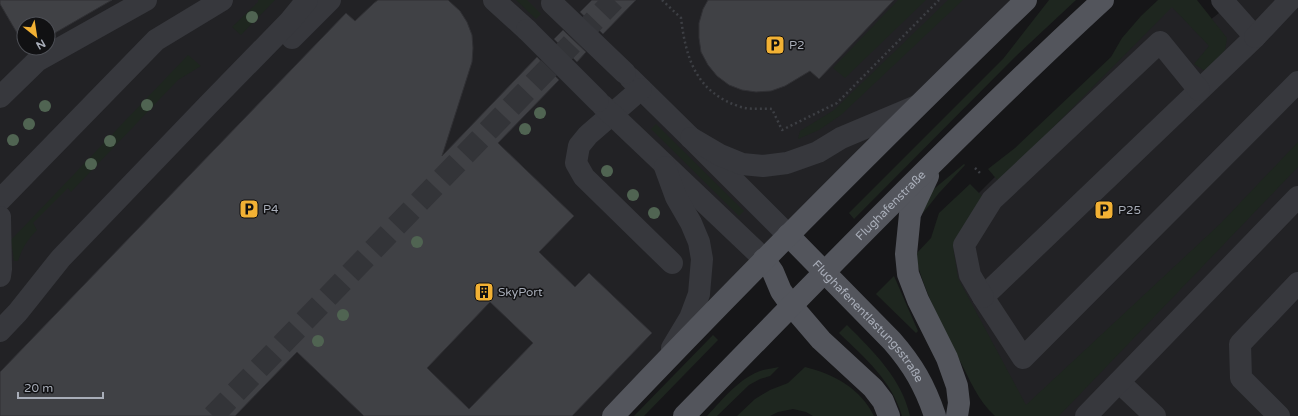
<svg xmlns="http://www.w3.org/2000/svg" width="1298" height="416" viewBox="0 0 1298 416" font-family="'Varela Round',sans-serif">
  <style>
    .built { fill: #222225; fill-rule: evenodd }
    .green { fill: #1e261f }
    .building { fill: #404145; stroke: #303034; fill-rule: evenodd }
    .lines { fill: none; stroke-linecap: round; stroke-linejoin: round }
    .minor-tunnel { stroke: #333438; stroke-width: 22; stroke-dasharray: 22 11; stroke-linecap: butt }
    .path { stroke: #3d3f44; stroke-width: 2.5; stroke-dasharray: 2 3; stroke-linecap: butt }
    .minor { stroke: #37383d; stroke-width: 22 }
    .major { stroke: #53555c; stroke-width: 22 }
    .minor-bridge { stroke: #37383d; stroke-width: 22 }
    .tree { fill: #506452 }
    .labels { text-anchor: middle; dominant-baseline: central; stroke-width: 3; stroke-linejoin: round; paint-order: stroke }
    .poi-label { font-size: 12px; fill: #a8adb8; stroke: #111113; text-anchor: start }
    .street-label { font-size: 12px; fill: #a8adb8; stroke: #111113 }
  </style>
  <rect width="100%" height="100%" fill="#161618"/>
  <!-- built -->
  <g class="built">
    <path d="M0 0H1026L613 416H0ZM24 24H48V48H24Z"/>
    <polygon points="1171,0 1204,25 1235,0 1298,0 1298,416 1026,416 951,281 948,243 973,199"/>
  </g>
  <!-- green -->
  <g class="green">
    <polygon points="258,0 275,0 241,35 232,27 258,2"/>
    <polygon points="516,0 527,0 541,14 536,19"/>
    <polygon points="898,0 926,0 845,78 833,68"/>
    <polygon points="948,0 963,0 841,115 819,130 798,139 800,131 834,110"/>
    <polygon points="1049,0 1076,0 1015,57 854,219 849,213 1003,59"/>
    <polygon points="1158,0 1197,0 1227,38 1225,50 1205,71 1194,64 1209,46 1172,7 999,182 988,169 1015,148 1111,57 1122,38 1141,16"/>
    <path d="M188 55 201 66 178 80 71 192 68 188 33 223 37 230C28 239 22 248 18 261H14L11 240Z"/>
    <polygon points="656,124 744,211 739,216 651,129"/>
    <path d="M1298 142V167L1059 416H995C978 401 969 378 959 359 942 325 924 292 915 255L931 238 939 213 970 184 983 197 953 246 958 278 1026 405 1221 223Z"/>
    <polygon points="964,164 965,165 939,193 923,213 919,212 925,199 935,188"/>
    <polygon points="894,276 918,331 916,333 876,294"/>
    <path d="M847 325C873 351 902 379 910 416H902C892 381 865 358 839 333Z"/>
    <polygon points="713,335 718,340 644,416 634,416"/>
    <path d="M779 367 770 376 760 379 749 385 717 416H707C723 399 740 377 763 370 768 369 774 368 779 367Z"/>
    <path d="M805 367C834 374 861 389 874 416H813L806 412 793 409 778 412 770 416H737L755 399 770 390 788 383Z"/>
  </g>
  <!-- building -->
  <g class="building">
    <polygon points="0,0 112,0 48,37 48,24 24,24 24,45 0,4"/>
    <path d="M378 0H448L460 11 467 22 472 35 473 48 472 62 442 156 537 57 559 80 498 143 574 216 539 252 575 287 589 273 652 333 572 416H364L297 352 235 416H0V372L346 13 355 21 374 3ZM490 302 533 343 469 409 427 368Z"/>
    <polygon points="592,0 636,0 603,34 580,12"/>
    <polygon points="708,0 894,0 819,79 810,71 785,86 771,91 756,92 742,90 729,85 717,76 708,65 701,52 699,38 699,23 703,9"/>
    <polygon points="563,30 586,52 577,62 554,39"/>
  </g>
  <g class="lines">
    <!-- minor-tunnel -->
    <polyline class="minor-tunnel" points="213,416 614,0"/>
    <!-- path -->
    <g class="path">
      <path d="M662 0 681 18C686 60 697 93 741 107 751 110 763 108 772 109L782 130 837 103 939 0"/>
      <polyline points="975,168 982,175"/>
    </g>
    <!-- minor -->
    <g class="minor">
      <polyline points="494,0 527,30"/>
      <polyline points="1222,0 1255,37 983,297 1023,358 1298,82"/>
      <polyline points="1255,37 1290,0"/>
      <polyline points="292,38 330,0"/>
      <polyline points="630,78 691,138 788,235"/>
      <polyline points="641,89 588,135 579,146 576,163 584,177 672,263"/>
      <polyline points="0,97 37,61 146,0"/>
      <polyline points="602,105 764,259"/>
      <polyline points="691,138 720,155 742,164 763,166 787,163 818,152 841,138 917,106"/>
      <polyline points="665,167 676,197 691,223 699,242 702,259 699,294 690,318 672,348"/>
      <polyline points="0,200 156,40 222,0"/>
      <polyline points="0,217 1,269 0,276"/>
      <polyline points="983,297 970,275 964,245 992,200 1160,42 1199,90"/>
      <polyline points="0,331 18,312 61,258 209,104 290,21 307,0"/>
      <polyline points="1119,382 1155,416"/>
      <polyline points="1086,416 1298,197"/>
      <polyline points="1279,416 1241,378 1240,344 1298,283"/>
    </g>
    <!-- major -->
    <g class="major">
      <polyline points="928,176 910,214 906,254 908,274 918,300 947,358 957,386 959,403 957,416"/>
      <path id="s1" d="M788 235 892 341C913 365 925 386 935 416"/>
      <polyline points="764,259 773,272 781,291 791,305 821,340 873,388 883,401 889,416"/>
      <path d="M613 416C748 274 886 136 1026 0"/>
      <path id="s2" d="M684 416C753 345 822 274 892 204 961 135 1031 66 1103 0"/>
    </g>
    <!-- minor-bridge -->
    <g class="minor-bridge">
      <polyline points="552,3 625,73"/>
      <polyline points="527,30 598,101"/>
    </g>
  </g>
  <!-- trees -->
  <g class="tree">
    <circle cx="252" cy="17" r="6"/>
    <circle cx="147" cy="105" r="6"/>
    <circle cx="45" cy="106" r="6"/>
    <circle cx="540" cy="113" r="6"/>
    <circle cx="29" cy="124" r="6"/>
    <circle cx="525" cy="129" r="6"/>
    <circle cx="13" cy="140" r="6"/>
    <circle cx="110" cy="141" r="6"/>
    <circle cx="91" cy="164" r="6"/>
    <circle cx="607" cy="171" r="6"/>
    <circle cx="633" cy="195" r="6"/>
    <circle cx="654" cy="213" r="6"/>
    <circle cx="417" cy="242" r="6"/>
    <circle cx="343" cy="315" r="6"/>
    <circle cx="318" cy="341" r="6"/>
  </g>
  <!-- icons -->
  <defs>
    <symbol id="parking-square" viewBox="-11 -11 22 22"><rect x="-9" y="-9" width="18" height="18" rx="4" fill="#f2b134" stroke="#111113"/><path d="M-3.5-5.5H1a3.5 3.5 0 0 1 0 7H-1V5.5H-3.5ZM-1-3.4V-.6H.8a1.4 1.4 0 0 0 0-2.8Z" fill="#111"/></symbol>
    <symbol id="building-square" viewBox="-11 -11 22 22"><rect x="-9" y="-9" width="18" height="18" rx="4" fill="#f2b134" stroke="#111113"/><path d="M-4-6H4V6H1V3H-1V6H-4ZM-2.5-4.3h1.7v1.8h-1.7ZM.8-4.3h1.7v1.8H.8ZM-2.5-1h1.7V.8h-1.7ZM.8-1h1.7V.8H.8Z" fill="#111"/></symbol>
  </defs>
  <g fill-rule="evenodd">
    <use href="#parking-square" x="764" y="34" width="22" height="22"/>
    <use href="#parking-square" x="238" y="198" width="22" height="22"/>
    <use href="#parking-square" x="1093" y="199" width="22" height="22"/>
    <use href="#building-square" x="473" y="281" width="22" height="22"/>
  </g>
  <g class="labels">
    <!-- poi labels -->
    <g class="poi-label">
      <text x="789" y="45">P2</text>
      <text x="263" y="209">P4</text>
      <text x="1118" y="210">P25</text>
      <text x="498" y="292">SkyPort</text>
    </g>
    <!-- street labels -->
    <g class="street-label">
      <text stroke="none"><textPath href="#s2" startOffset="295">Flughafenstraße</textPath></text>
      <text stroke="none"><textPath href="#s1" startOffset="118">Flughafenentlastungsstraße</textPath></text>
    </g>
  </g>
  <!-- north arrow -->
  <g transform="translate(36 36) rotate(150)"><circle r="19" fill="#111113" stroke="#4d4f55"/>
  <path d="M0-3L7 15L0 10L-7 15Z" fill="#f2b134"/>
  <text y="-6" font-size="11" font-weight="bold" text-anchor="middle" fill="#a8adb8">N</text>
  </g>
  <!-- scale -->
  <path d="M18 392v6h85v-6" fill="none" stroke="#a8adb8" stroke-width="2"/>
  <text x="24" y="392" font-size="12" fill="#a8adb8" stroke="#111113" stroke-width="3" paint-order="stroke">20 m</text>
</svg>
